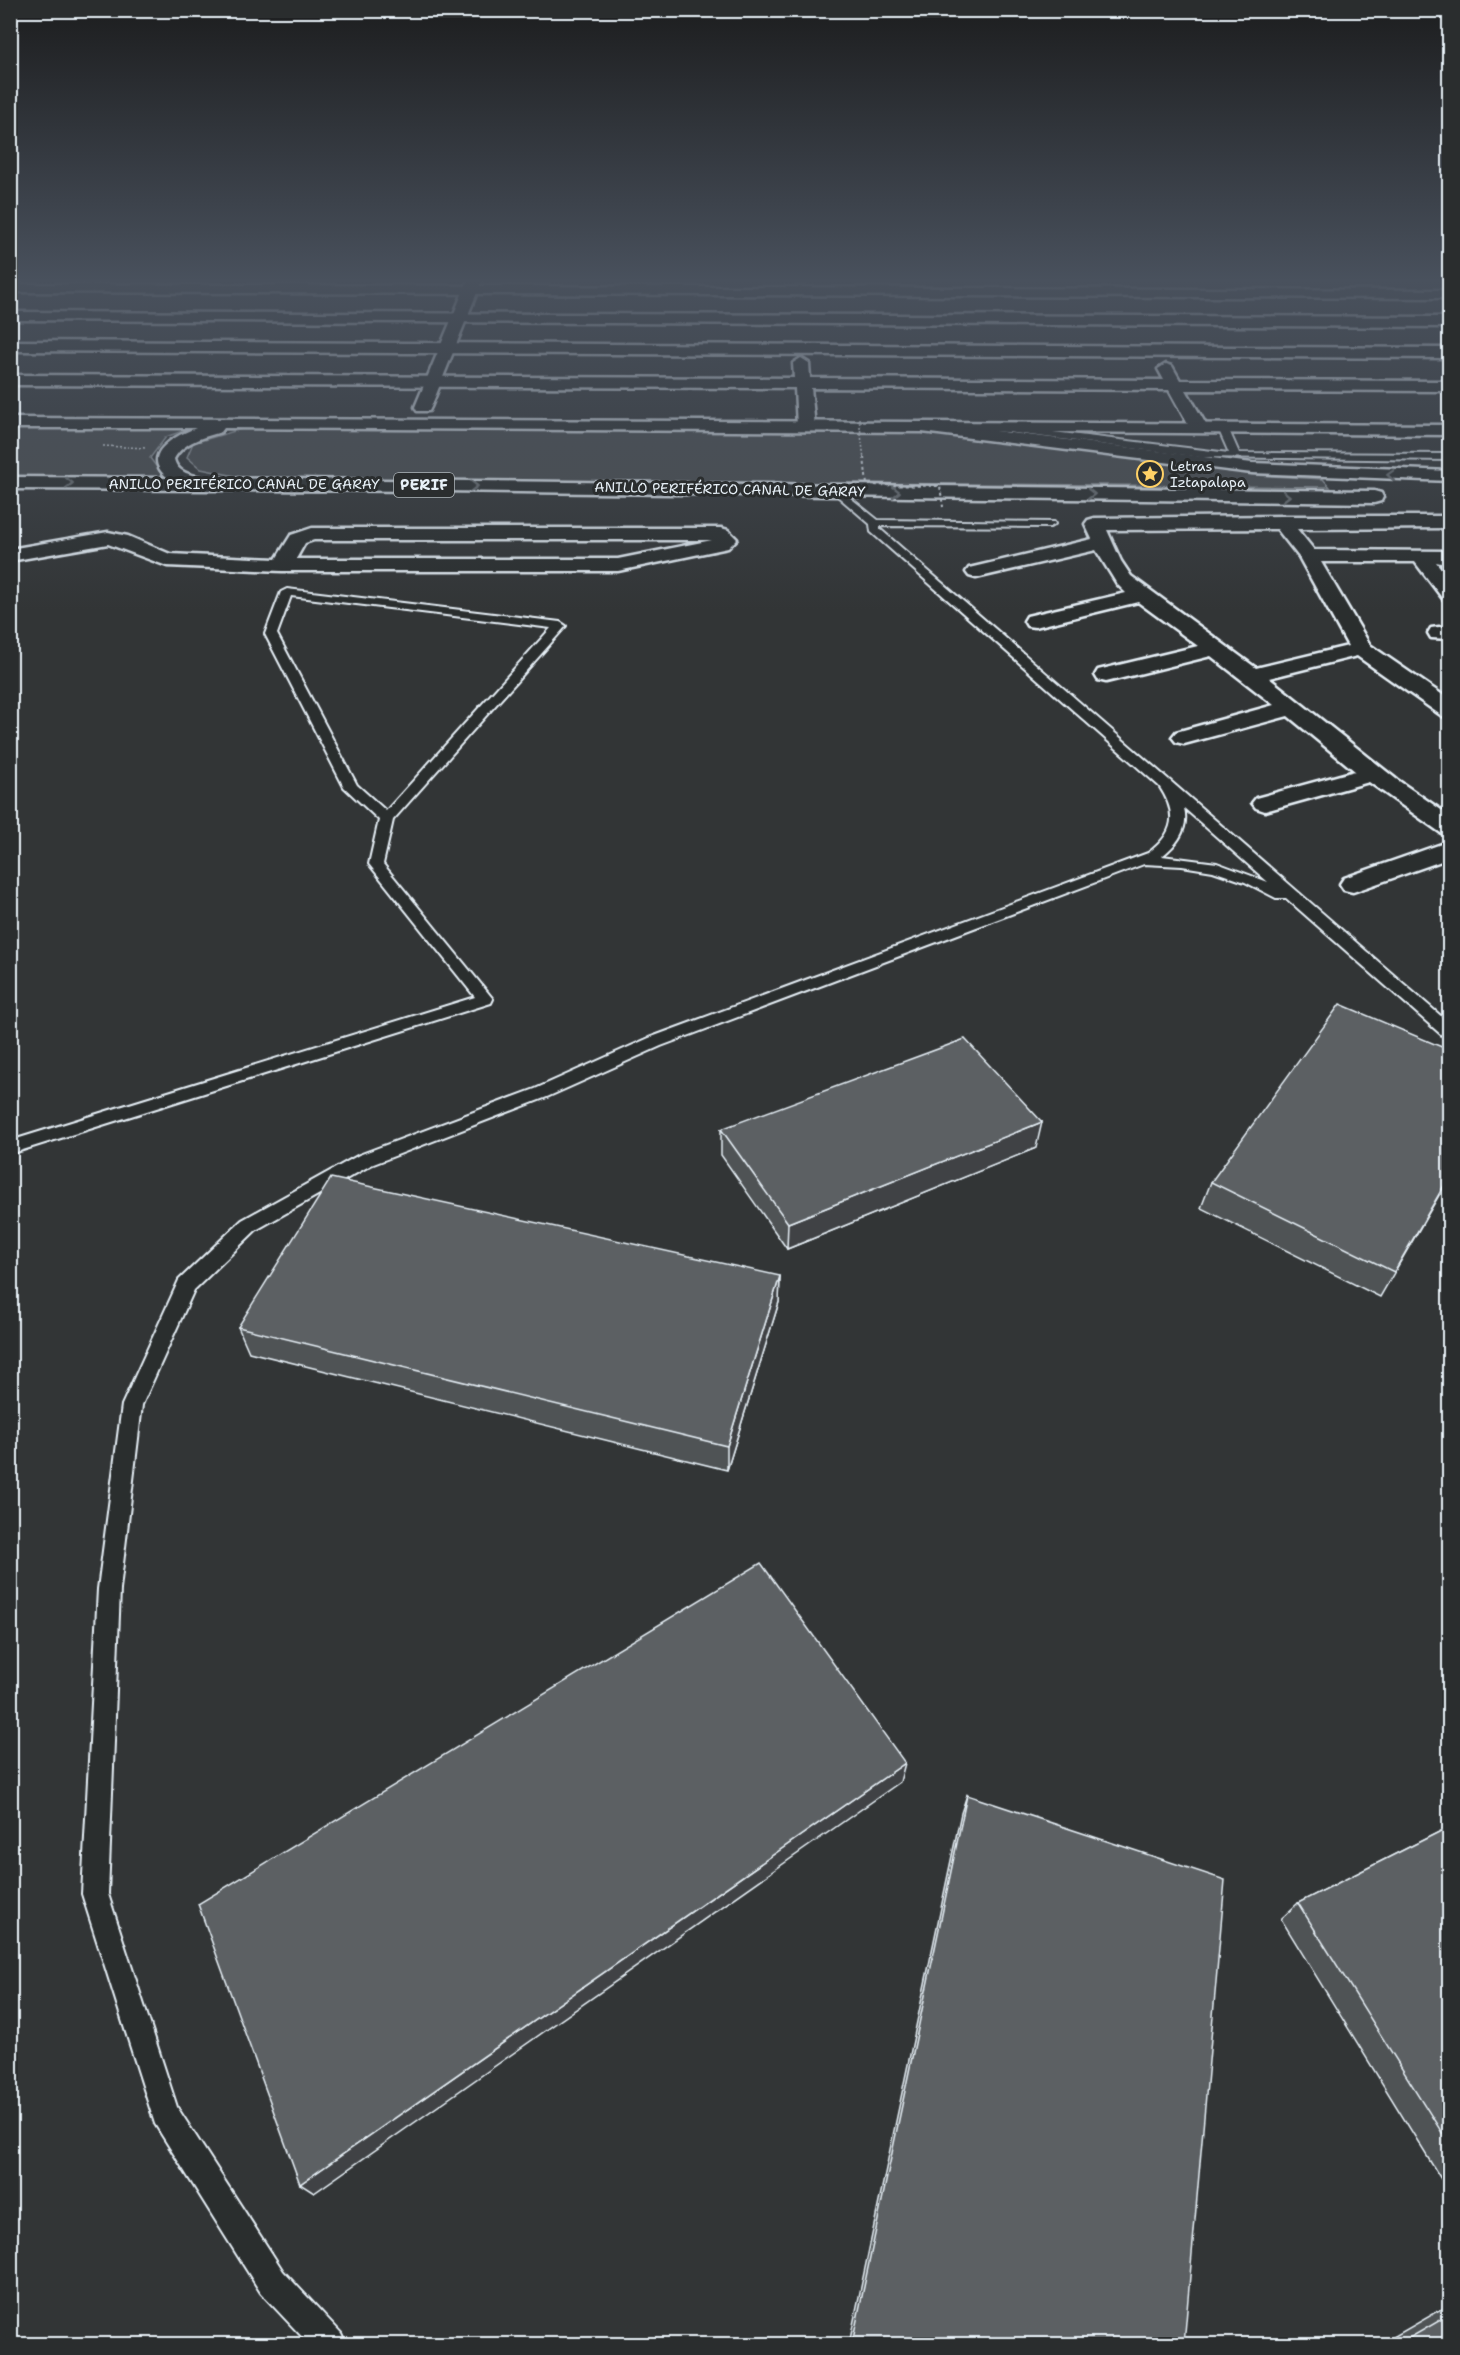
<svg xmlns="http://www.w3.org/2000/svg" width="1460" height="2355" viewBox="0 0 1460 2355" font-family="'Shantell Sans',sans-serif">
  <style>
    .built { fill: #3f4244 }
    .green { fill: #494d4f; stroke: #989fa4; stroke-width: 1.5 }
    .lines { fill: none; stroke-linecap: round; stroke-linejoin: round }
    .lane-casing { stroke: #e8f1f8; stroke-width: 4 }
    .street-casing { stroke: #e8f1f8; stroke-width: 5 }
    .secondary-casing { stroke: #e8f1f8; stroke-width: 5 }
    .highway-casing { stroke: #e8f1f8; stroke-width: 5 }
    .path { stroke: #e8f1f8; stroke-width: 1.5; stroke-dasharray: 2 2; stroke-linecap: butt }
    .lane { fill: #2a2d2e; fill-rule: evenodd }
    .street { fill: #2a2d2e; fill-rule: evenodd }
    .secondary { fill: #2a2d2e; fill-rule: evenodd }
    .highway { fill: #2a2d2e; fill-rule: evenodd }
    .path-bridge-far1 { stroke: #e8f1f8; stroke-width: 1.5; stroke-dasharray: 2 2; stroke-linecap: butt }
    .path-bridge { stroke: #e8f1f8; stroke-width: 2; stroke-dasharray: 3 3; stroke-linecap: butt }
    .wall { fill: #4f5355; stroke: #e8f1f8; stroke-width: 1.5 }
    .shaded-wall { fill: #404345; stroke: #e8f1f8; stroke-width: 1.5 }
    .building { fill: #5c6063; stroke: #e8f1f8; stroke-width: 1.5 }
    .oneway { stroke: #6c7275 }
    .labels { text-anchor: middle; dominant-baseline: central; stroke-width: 6; stroke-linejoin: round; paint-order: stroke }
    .far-poi-label { font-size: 14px; fill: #e8f1f8; stroke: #2a2d2e; text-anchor: start }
    .far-street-label { font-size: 14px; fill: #e8f1f8; stroke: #2a2d2e }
    .shield { fill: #2a2d2e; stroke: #afb6bb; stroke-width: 1.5 }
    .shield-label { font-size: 15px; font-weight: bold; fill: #e8f1f8 }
  </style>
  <rect width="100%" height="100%" fill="#323536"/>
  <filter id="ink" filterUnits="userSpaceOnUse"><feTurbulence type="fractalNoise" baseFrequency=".0167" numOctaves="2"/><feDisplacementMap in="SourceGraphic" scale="12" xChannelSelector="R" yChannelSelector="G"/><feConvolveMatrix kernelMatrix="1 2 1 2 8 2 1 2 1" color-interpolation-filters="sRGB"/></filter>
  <g filter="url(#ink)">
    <!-- built -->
    <polygon class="built" points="486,280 633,280 631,288 483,288"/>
    <!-- green -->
    <g class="green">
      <polygon points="10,423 205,423 166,437 150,458 161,473 180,478 11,478"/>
      <polygon points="256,425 930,425 1255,475 1323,479 1330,487 245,478 201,469 187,457 193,443"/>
    </g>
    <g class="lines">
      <defs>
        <g id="lane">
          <polygon points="1002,426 1229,453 1218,428 1223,425 1228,428 1239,453 1450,454 1450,460 1200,457 999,431 999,427"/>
          <path d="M838 488 878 520 1054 522 1055 524 1050 527 880 526V529L1450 1024V1038L1444 1037 1286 898H1276L1245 882 1213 871 1182 866 1144 864 661 1046 547 1097 371 1165 256 1230 194 1290 142 1405 120 1589 108 1894 177 2107 283 2271 341 2333 346 2344H309L261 2293 155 2124 82 1894 98 1589 122 1405 179 1280 242 1220 359 1155 535 1089 649 1038 1148 853C1175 833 1178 814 1159 786L871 532 870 524 834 493 833 491ZM1184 808 1268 882 1217 863 1162 856C1178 844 1189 828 1184 808Z"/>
          <path d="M287 589 560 622 566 626 393 820 383 864 493 999 491 1003 10 1154V1141L475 997 369 864 379 820 344 787 265 634 281 592ZM291 596 551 628 386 811 357 785 277 634Z"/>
        </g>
        <g id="street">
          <polygon points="10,284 1450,290 1450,298 10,292"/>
          <polygon points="10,312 1450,317 1450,327 10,320"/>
          <polygon points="10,341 1450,348 1450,358 10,351"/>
          <polygon points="801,358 809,363 810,378 1164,380 1158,369 1166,364 1172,366 1180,380 1450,381 1450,391 1186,390 1208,428 1205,432 1193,432 1190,428 1169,390 811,388 815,426 812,430 800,430 797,426 795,388 10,385 10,375 794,378 793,363"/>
          <path d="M1282 516H1450V528L1297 529 1314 550 1450 551V565L1436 562 1450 580V601L1443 599 1415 562H1321L1370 645 1450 700V718L1442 716 1357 656 1269 678 1396 779 1450 816V836L1441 833 1369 782 1265 811 1256 808 1252 803 1256 798 1355 771 1288 716 1184 744 1176 742 1172 737 1176 732 1274 705 1211 656 1106 682 1098 680 1095 675 1098 670 1198 646 1138 602 1035 627 1027 626 1024 621 1027 616 1126 593 1117 584 1096 550 976 578 969 576 966 572 969 568 1092 539 1085 524 1088 520 1095 518ZM1277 529 1299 557 1348 646 1256 668 1131 576 1121 561 1107 530Z"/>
          <path d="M312 528H721L728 530 737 539 728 548 618 571H282L167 566 108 544 10 561V549L108 532 128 536 170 554 276 559 291 535ZM314 540H712L618 559H296L305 543Z"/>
          <polygon points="1439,627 1450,627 1450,639 1431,638 1428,633 1431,628"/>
          <polygon points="1450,841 1450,858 1353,892 1344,890 1340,884 1344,878"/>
        </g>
        <g id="secondary">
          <polygon points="468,280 482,280 431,407 429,411 417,411 415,407"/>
          <polygon points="923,422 1450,425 1450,435 917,431 914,427 917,423"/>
        </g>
        <path id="highway" d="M10 418 922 422 1252 463 1450 471V481L1252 473 922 432 224 428 221 432C204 437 183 442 174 459 177 473 191 475 204 478L1374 491 1381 493 1383 497 1381 501 1374 503 444 491 10 489V477L168 478C139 455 174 436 196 428H10Z"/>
      </defs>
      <!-- lane casing -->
      <use href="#lane" class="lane-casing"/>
      <!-- street casing -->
      <use href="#street" class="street-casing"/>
      <!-- secondary casing -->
      <use href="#secondary" class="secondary-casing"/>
      <!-- highway casing -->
      <use href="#highway" class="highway-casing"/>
      <!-- path -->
      <polyline class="path" points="103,446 147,448"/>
      <!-- lane -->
      <use href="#lane" class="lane"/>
      <!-- street -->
      <use href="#street" class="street"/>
      <!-- secondary -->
      <use href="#secondary" class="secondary"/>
      <!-- highway -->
      <use href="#highway" class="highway"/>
      <!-- path-bridge-far1 -->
      <polyline class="path-bridge-far1" points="859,418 864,459"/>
      <!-- path-bridge -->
      <polyline class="path-bridge" points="864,457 867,485 940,486 943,507"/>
    </g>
    <!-- wall -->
    <g class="wall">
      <polygon points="721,1129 1036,1148 787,1249 721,1155"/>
      <polygon points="1449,1178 1380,1297 1201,1208 1211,1182"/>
      <polygon points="780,1276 779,1302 727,1470 249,1352 238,1327"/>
      <polygon points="967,1795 1184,2344 849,2344 961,1813"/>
      <polygon points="1449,1827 1449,2192 1281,1919 1298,1903"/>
      <polygon points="1449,2305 1449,2344 1381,2344"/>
    </g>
    <!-- shaded-wall -->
    <g class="shaded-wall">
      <polygon points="1042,1122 1036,1148 787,1249 788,1223"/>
      <polygon points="780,1276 779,1302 727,1470 727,1446"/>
      <polygon points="905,1763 900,1782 314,2193 300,2184"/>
    </g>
    <!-- building -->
    <g class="building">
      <polygon points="1340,1004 1449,1050 1449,1177 1394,1272 1211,1182"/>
      <polygon points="965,1039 1042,1122 788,1223 721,1129"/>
      <polygon points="331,1178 780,1276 727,1446 238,1327"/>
      <polygon points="761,1563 905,1763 300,2184 198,1904"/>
      <polygon points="967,1795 1225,1880 1184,2344 852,2344"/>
      <polygon points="1449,1827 1449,2144 1298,1903"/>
      <polygon points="1449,2315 1449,2344 1399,2344"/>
    </g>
    <!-- one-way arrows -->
    <defs><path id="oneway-chevron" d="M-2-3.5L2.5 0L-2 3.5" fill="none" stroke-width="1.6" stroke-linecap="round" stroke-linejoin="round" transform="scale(1.5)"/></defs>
    <g class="oneway">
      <use href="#oneway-chevron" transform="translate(1391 475) rotate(-178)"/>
      <use href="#oneway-chevron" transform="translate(69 483)"/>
      <use href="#oneway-chevron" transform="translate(474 486) rotate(1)"/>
      <use href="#oneway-chevron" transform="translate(896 492) rotate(1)"/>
      <use href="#oneway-chevron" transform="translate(1091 494) rotate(1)"/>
      <use href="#oneway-chevron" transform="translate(1286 496) rotate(1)"/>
    </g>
  </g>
  <!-- sky -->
  <linearGradient id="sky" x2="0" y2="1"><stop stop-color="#1c1d1e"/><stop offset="0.46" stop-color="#49515d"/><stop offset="1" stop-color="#49515d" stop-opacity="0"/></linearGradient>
  <rect width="1460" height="610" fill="url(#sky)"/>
  <!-- icons -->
  <defs>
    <symbol id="sight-ring" viewBox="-11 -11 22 22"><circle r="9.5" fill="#2a2d2e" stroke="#ffd166" stroke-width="1.5"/><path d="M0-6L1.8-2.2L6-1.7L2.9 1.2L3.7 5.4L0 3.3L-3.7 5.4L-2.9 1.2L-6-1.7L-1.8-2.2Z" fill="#ffd166"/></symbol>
  </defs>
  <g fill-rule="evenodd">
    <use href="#sight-ring" x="1135" y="459" width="30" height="30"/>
  </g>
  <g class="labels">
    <!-- far-poi labels -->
    <g class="far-poi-label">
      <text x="1170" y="466">Letras<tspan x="1170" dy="16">Iztapalapa</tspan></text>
    </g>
    <!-- far-street labels -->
    <g class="far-street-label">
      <text x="244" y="484">ANILLO PERIFÉRICO CANAL DE GARAY</text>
      <text transform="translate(730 489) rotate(1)">ANILLO PERIFÉRICO CANAL DE GARAY</text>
    </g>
    <!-- shield labels -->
    <rect class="shield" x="394" y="473" width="60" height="24" rx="4.5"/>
    <g class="shield-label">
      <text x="424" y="485">PERIF</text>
    </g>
  </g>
  <!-- margin -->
  <rect width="1460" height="2355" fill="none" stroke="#2a2d2e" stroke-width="36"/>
  <rect x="18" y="18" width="1424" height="2319" fill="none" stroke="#e8f1f8" stroke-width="2" filter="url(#ink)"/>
</svg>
